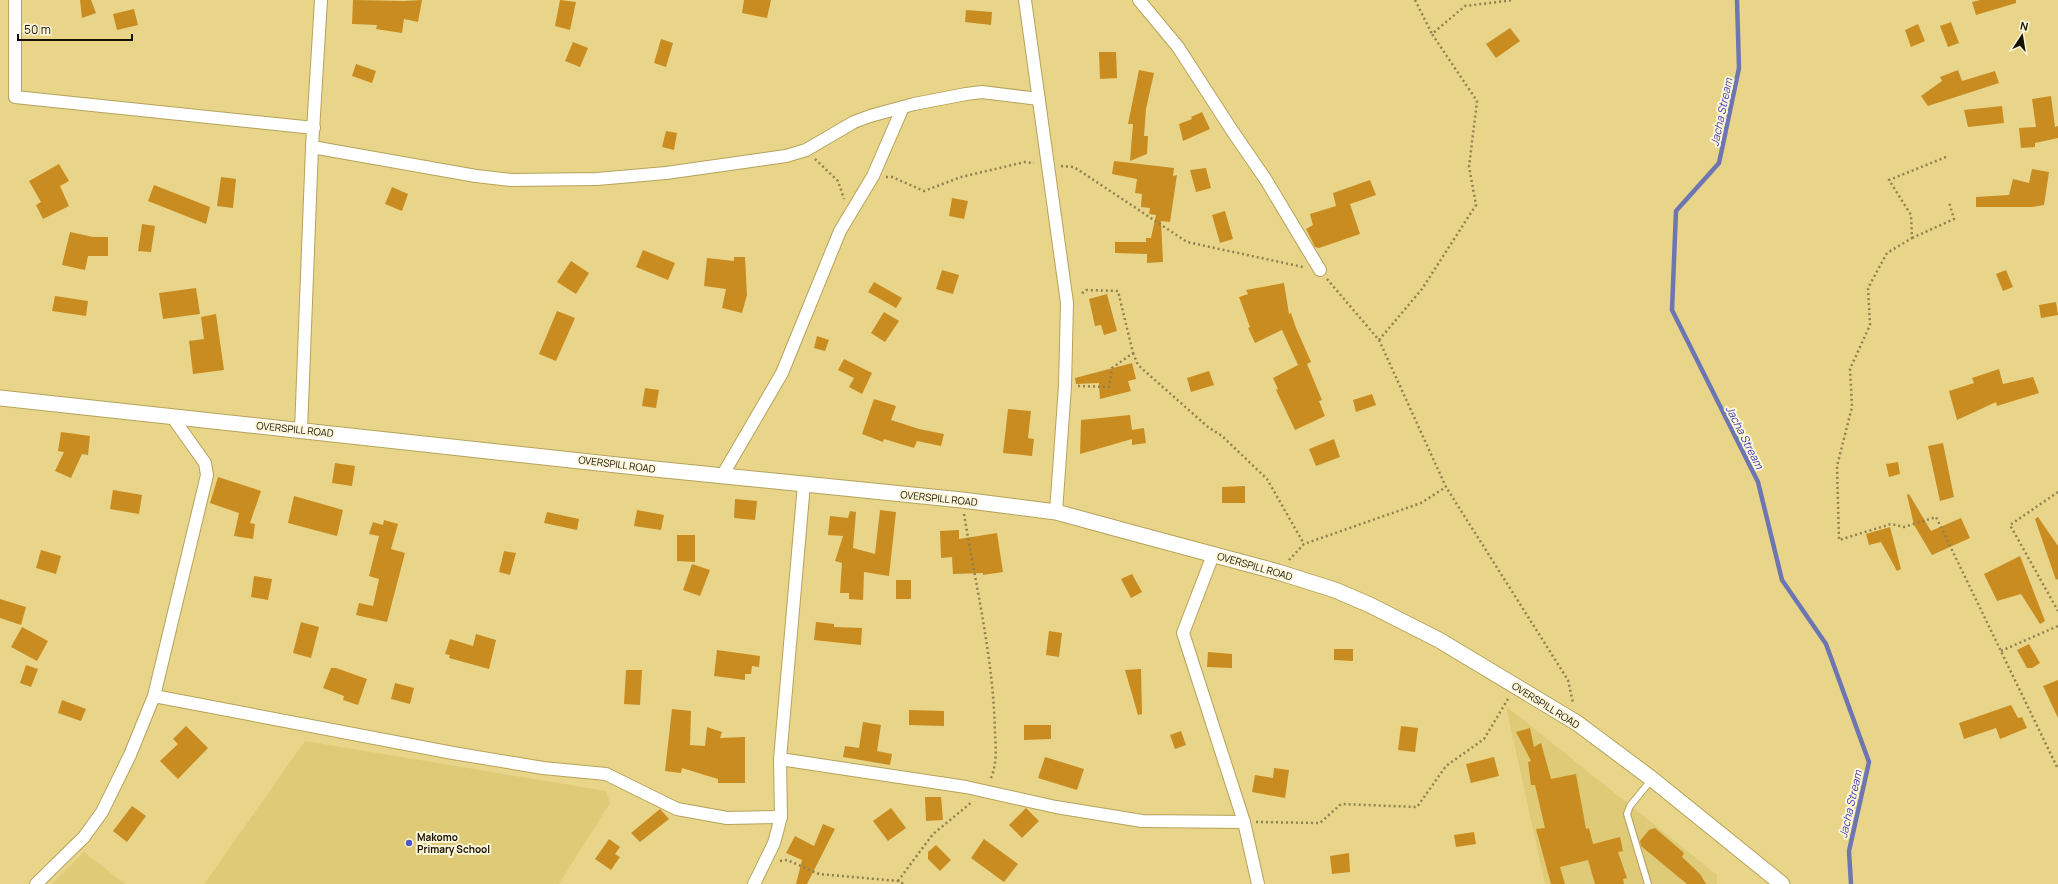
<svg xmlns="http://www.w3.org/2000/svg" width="2058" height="884" viewBox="0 0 2058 884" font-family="Manrope,sans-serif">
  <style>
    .built { fill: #dfca77 }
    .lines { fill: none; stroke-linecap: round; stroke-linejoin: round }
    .stream { stroke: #6e76b2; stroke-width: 4.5 }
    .building { fill: #c88c20 }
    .service-casing { stroke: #b5a35a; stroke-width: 8 }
    .minor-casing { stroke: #b5a35a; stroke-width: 14 }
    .tertiary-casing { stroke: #b5a35a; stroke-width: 17 }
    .path { stroke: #8f824f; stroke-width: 2.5; stroke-dasharray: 2 3; stroke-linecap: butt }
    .service { stroke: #fff; stroke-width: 6 }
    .minor { stroke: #fff; stroke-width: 12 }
    .tertiary { stroke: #fff; stroke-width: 15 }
    .poi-dot { fill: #4f55cb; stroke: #fdf6d9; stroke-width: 1.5 }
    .labels { text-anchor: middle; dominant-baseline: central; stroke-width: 4; stroke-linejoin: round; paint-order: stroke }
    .street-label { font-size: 10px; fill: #171100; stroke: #fdf6d9 }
    .poi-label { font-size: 10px; font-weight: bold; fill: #171100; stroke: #fdf6d9; text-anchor: start }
    .water-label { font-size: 11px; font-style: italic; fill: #3e3abe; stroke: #fdf6d9 }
  </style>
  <rect width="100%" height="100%" fill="#e8d58a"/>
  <!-- built -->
  <g class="built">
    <polygon points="1506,706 1717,875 1717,884 1545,884"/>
    <polygon points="305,741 606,791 610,803 559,884 204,884"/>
    <polygon points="84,852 125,884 52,884"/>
  </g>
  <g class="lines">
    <!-- stream -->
    <polyline class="stream" points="1737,0 1739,68 1719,163 1676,211 1672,310 1758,482 1782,580 1826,644 1869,762 1849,851 1851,884"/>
  </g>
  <!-- building -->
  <g class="building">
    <polygon points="80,0 91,0 96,13 82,18"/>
    <polygon points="353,0 404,1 422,0 418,22 404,19 402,33 376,29 377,25 352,24"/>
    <polygon points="560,0 576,2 570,30 555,26"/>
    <polygon points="744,0 771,0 767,18 742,13"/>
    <polygon points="1980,0 2016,0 2016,3 1976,15 1972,2"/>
    <polygon points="134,9 138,25 117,30 113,14"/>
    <polygon points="966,10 992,12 991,25 965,22"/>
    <polygon points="1951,22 1959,43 1948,47 1940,26"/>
    <polygon points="1918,24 1925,41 1911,47 1905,30"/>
    <polygon points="1510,28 1520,41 1496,58 1486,44"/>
    <polygon points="661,39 673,43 666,67 654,63"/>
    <polygon points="573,42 588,48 580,67 565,61"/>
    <polygon points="1099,52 1116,52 1117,78 1100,79"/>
    <polygon points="356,64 376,71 372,83 352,76"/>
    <polygon points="1139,70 1154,73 1146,109 1144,136 1148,136 1147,154 1130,161 1133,124 1128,124"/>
    <polygon points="1958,70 1962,81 1995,71 1999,83 1928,106 1921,96 1942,81 1940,77"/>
    <polygon points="2051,96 2055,127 2058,126 2058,138 2035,143 2035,147 2021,148 2019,128 2036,127 2032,99"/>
    <polygon points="2002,106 2004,123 1968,127 1964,110"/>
    <polygon points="1202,112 1210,129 1183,141 1179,124 1192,119 1191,117"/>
    <polygon points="666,131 677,133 674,150 662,147"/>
    <polygon points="1114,161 1174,168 1173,176 1177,175 1170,222 1161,221 1163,262 1147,263 1147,254 1115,253 1115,242 1146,242 1146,238 1151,238 1156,215 1149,214 1150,208 1141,207 1142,194 1135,193 1137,179 1112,174"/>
    <polygon points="59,164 69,181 60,186 69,206 43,219 36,205 41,202 29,181"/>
    <polygon points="1206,168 1211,188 1196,192 1190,170"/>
    <polygon points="2032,169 2049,172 2044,205 2032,207 1976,207 1976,197 2009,195 2013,179 2029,183"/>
    <polygon points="221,177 236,179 233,208 217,206"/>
    <polygon points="1370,180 1376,195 1350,204 1360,234 1319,248 1315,247 1306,229 1313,225 1310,214 1336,206 1333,193"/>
    <polygon points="154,185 210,207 206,224 148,201"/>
    <polygon points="392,187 408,194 402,211 385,204"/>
    <polygon points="952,198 968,201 964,219 949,216"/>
    <polygon points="1225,211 1233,239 1220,243 1212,215"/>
    <polygon points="142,224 155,226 151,252 138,251"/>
    <polygon points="70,232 93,237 108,237 108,256 88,256 85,270 62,265"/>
    <polygon points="643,250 675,263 668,280 636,267"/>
    <polygon points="734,257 745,257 747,295 742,313 722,308 726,289 704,286 707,258 734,261"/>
    <polygon points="571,261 589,273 576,294 557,282"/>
    <polygon points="942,270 959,275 953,294 936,289"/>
    <polygon points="2006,270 2013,287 2003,291 1996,274"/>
    <polygon points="874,282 902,298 896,308 868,292"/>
    <polygon points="1284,283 1289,314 1291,313 1296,328 1311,362 1307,364 1322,400 1319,401 1325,416 1295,430 1276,390 1278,389 1273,378 1298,365 1282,330 1255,343 1248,328 1250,327 1239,297 1248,294 1246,290"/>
    <polygon points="196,288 200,314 163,319 159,293"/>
    <polygon points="1107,294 1117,331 1104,335 1101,325 1095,326 1089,299"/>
    <polygon points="55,296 88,301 86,316 52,311"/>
    <polygon points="2056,302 2058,315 2041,318 2039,305"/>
    <polygon points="557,311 575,318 556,361 539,354"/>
    <polygon points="884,312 899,321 885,342 871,333"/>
    <polygon points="216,314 224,370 193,374 189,341 204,339 201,317"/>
    <polygon points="817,336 829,340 825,351 814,348"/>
    <polygon points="844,359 872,373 862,394 849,387 854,378 838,370"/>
    <polygon points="1132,363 1136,379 1128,381 1131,391 1100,399 1099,383 1076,384 1075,378"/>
    <polygon points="1999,369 2003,384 2033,377 2039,393 1997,406 1996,402 1957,420 1949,391 1974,383 1972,378"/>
    <polygon points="1209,371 1214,385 1191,392 1187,378"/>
    <polygon points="645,388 659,390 656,408 642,406"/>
    <polygon points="1372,394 1376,405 1356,412 1353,400"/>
    <polygon points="874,399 896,406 891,420 919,429 944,434 941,446 917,441 914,448 884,439 883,442 862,434"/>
    <polygon points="1008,409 1031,411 1028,438 1034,439 1032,456 1003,453"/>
    <polygon points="1130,415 1132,430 1144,428 1146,443 1132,445 1132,439 1080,454 1081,420"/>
    <polygon points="61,432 90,436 88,455 82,454 71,478 55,471 64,452 58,451"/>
    <polygon points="1334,439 1340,457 1316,466 1309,449"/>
    <polygon points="1943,443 1954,497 1940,501 1928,446"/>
    <polygon points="1898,462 1900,474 1889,477 1886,464"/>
    <polygon points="335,463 355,466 352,486 332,483"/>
    <polygon points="218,477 261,491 250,523 255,524 253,539 234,536 239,513 210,503"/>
    <polygon points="1245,486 1245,503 1222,503 1222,487"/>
    <polygon points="113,490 142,495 139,514 110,509"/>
    <polygon points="1909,494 1931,531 1961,518 1970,538 1932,555 1914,525 1907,495"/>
    <polygon points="294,496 343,510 337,536 288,523"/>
    <polygon points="735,499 757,501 755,520 734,518"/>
    <polygon points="637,510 664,515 661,530 634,526"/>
    <polygon points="880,510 896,512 889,576 864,572 863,600 849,599 849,593 840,593 842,563 835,561 843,536 828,535 830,516 848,518 850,511 856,512 853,548 875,554"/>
    <polygon points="547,512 579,519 577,530 544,523"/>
    <polygon points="2038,517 2058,546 2058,579 2056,580 2035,519"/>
    <polygon points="384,520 398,524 391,549 405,553 387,622 356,615 359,603 373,606 379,579 369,576 379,536 369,534 373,522 383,525"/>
    <polygon points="1890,527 1901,569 1897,571 1881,542 1869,545 1866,534"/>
    <polygon points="959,530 959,539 997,533 1003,572 983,575 983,573 953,574 952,557 941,558 940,531"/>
    <polygon points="677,535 695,535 695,562 677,561"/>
    <polygon points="41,550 61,556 56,574 36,568"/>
    <polygon points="504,551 516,553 510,575 499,572"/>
    <polygon points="2020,556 2045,621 2040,624 2021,594 1997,601 1984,574"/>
    <polygon points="692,564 710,570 700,596 683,590"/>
    <polygon points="1132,574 1142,592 1131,598 1121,579"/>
    <polygon points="254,576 272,579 268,600 251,597"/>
    <rect x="896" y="580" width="15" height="19"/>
    <polygon points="0,599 26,607 21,625 0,618"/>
    <polygon points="301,622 319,627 311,658 293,653"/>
    <polygon points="816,622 834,624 834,627 862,628 861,645 814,640"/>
    <polygon points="22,627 48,641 37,661 11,647"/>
    <polygon points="1049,631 1062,633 1059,657 1046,655"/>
    <polygon points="476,634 496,640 489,669 449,658 450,655 445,654 450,639 473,646"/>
    <polygon points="2029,644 2040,663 2032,668 2027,668 2017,650"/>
    <polygon points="1334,649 1353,649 1353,661 1334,660"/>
    <polygon points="717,650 760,656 759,667 752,666 751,674 745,674 745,680 714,676"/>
    <polygon points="1208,652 1232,654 1232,668 1207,667"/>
    <polygon points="26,665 38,669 31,687 20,683"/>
    <polygon points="331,668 336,668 367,679 358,705 343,700 344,696 323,688"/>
    <polygon points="1141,669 1142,714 1138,715 1125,670"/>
    <polygon points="626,670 642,670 640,705 624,704"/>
    <polygon points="2058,680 2058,718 2043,686"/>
    <polygon points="395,683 414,688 410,704 391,699"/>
    <polygon points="62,700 86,709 81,721 58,713"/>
    <polygon points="2011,705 2018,718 2022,717 2027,728 2000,739 1996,728 1964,739 1959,723"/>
    <polygon points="672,709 691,711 690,745 705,746 707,727 722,732 720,738 745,737 745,783 718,783 718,779 682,768 681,773 665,771"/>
    <polygon points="909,710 944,711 944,726 909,725"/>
    <polygon points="863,722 881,725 877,751 892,754 890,765 843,757 845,746 859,748"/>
    <polygon points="1024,725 1051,725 1051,739 1024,740"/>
    <polygon points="186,726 208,748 178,779 160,761 178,744 173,739"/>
    <polygon points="1401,726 1418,728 1415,752 1398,750"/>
    <polygon points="1530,728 1534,747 1541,743 1551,779 1576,774 1586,829 1589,828 1593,844 1620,837 1623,851 1618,852 1627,878 1623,879 1624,884 1595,884 1588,860 1560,867 1565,884 1551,884 1536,829 1545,828 1535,785 1531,785 1528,762 1531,761 1516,732"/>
    <polygon points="1181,731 1186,745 1175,749 1170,735"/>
    <polygon points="1045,757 1084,769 1077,790 1038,778"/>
    <polygon points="1494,757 1499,776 1471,783 1466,764"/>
    <polygon points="1274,768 1289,770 1285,798 1252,792 1255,775 1273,778"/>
    <polygon points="925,797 941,797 943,820 926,821"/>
    <polygon points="132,806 146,816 127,842 113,831"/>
    <polygon points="891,808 906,828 888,841 873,821"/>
    <polygon points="1026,808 1039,821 1022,838 1009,825"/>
    <polygon points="660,809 669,819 640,842 631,833"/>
    <polygon points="823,824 835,829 807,884 796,884 802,860 786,853 795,836 814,846"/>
    <polygon points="1655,828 1684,853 1682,857 1700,874 1706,884 1687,884 1641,846 1640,841 1649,830"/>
    <polygon points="1474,832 1476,844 1456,847 1454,835"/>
    <polygon points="609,839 620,847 615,854 620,857 611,870 595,859"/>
    <polygon points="984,839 1018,864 1004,882 971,858"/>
    <polygon points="936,845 951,860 940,871 928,859 928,852"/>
    <polygon points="1349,853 1350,872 1332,874 1330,856"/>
  </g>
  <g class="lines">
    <defs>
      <polyline id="service" points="1648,884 1627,814 1630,806 1652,779"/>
      <g id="minor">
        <polyline points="15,0 15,97 314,128"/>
        <polyline points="1025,0 1067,303 1065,386 1056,512"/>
        <polyline points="1139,0 1178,47 1231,129 1266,180 1320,270"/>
        <polyline points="312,147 476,176 511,180 597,179 666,173 786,156 806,150 854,122 870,116 914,104 966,94 982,92 1039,99"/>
        <polyline points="301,430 312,147 321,0"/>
        <polyline points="722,476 782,373 840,231 873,176 903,107"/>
        <polyline points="1213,555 1183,633 1244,822 1258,884"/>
        <polyline points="154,696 453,753 543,768 606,774 677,809 727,818 781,817"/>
        <polyline points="780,759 966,787 1056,807 1142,821 1244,822"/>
        <polyline points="36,884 84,837 102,812 130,755 154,696 207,475 205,463 173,418"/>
        <polyline points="754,884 774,843 781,817 780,759 804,484"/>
      </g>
      <polyline id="tertiary" points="0,398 645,468 962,500 1056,512 1133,533 1278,572 1335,590 1370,605 1439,640 1577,723 1652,779 1782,884"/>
    </defs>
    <!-- service casing -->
    <use href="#service" class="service-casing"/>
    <!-- minor casing -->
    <use href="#minor" class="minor-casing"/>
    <!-- tertiary casing -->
    <use href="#tertiary" class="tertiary-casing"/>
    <!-- path -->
    <g class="path">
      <polyline points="1415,0 1432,34"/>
      <polyline points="1946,157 1889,180 1911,215 1912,238 1887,253 1868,288 1870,325 1850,369 1852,407 1837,466 1839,540 1891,524 1904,527 1936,517 2058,769"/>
      <polyline points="815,159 838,181 844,199"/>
      <polyline points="1061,166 1074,167 1187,242 1303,267"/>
      <polyline points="886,177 892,177 924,191 961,177 1025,162 1034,163"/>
      <polyline points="1912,238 1954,219 1949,202"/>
      <polyline points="1327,279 1379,340 1446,487 1568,680 1573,703"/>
      <polyline points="1379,340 1422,289 1476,205 1469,167 1477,101 1432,34 1465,6 1514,0"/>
      <polyline points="1133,353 1138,365 1208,427 1222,436 1267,479 1304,544"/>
      <polyline points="1078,386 1109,387 1112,368 1133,353 1118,291 1086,290 1080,295"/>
      <polyline points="2058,492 2010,525 2058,611"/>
      <path d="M964 514C976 587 994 661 995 735 996 748 997 767 990 780"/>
      <polyline points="1289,560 1304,544 1421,503 1446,487"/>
      <polyline points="2001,651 2058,626"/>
      <polyline points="1256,822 1320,823 1341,804 1417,807 1446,766 1484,739 1508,699"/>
      <polyline points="780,861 787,860 819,874 898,881 904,884"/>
      <polyline points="898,881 933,834 972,802"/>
    </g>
    <!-- service -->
    <use href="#service" class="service"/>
    <!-- minor -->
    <use href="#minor" class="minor"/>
    <!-- tertiary -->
    <use href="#tertiary" class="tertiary"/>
  </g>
  <!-- markers -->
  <circle class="poi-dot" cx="409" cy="843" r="4"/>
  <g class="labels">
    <!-- street labels -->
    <g class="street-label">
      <text transform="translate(295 429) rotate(6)">OVERSPILL ROAD</text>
      <text transform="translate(617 464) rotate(7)">OVERSPILL ROAD</text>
      <text transform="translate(939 498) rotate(6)">OVERSPILL ROAD</text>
      <text transform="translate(1255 566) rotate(16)">OVERSPILL ROAD</text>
      <text transform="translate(1546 705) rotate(32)">OVERSPILL ROAD</text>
    </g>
    <!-- poi labels -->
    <g class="poi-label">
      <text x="417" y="837">Makomo<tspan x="417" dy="12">Primary School</tspan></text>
    </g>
    <!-- water labels -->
    <g class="water-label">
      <text transform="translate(1721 112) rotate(-78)">Jacha Stream</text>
      <text transform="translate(1745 437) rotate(63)">Jacha Stream</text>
      <text transform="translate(1850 804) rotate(-77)">Jacha Stream</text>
    </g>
  </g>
  <!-- north arrow -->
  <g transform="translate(2022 36) rotate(12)" stroke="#fdf6d9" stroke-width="3" paint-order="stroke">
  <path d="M0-3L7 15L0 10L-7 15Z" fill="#171100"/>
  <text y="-6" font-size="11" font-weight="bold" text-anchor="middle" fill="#171100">N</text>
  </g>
  <!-- scale -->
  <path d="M18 34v6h114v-6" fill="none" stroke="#171100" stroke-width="2"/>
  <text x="24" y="34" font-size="12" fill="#171100" stroke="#fdf6d9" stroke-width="3" paint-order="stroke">50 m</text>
</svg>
